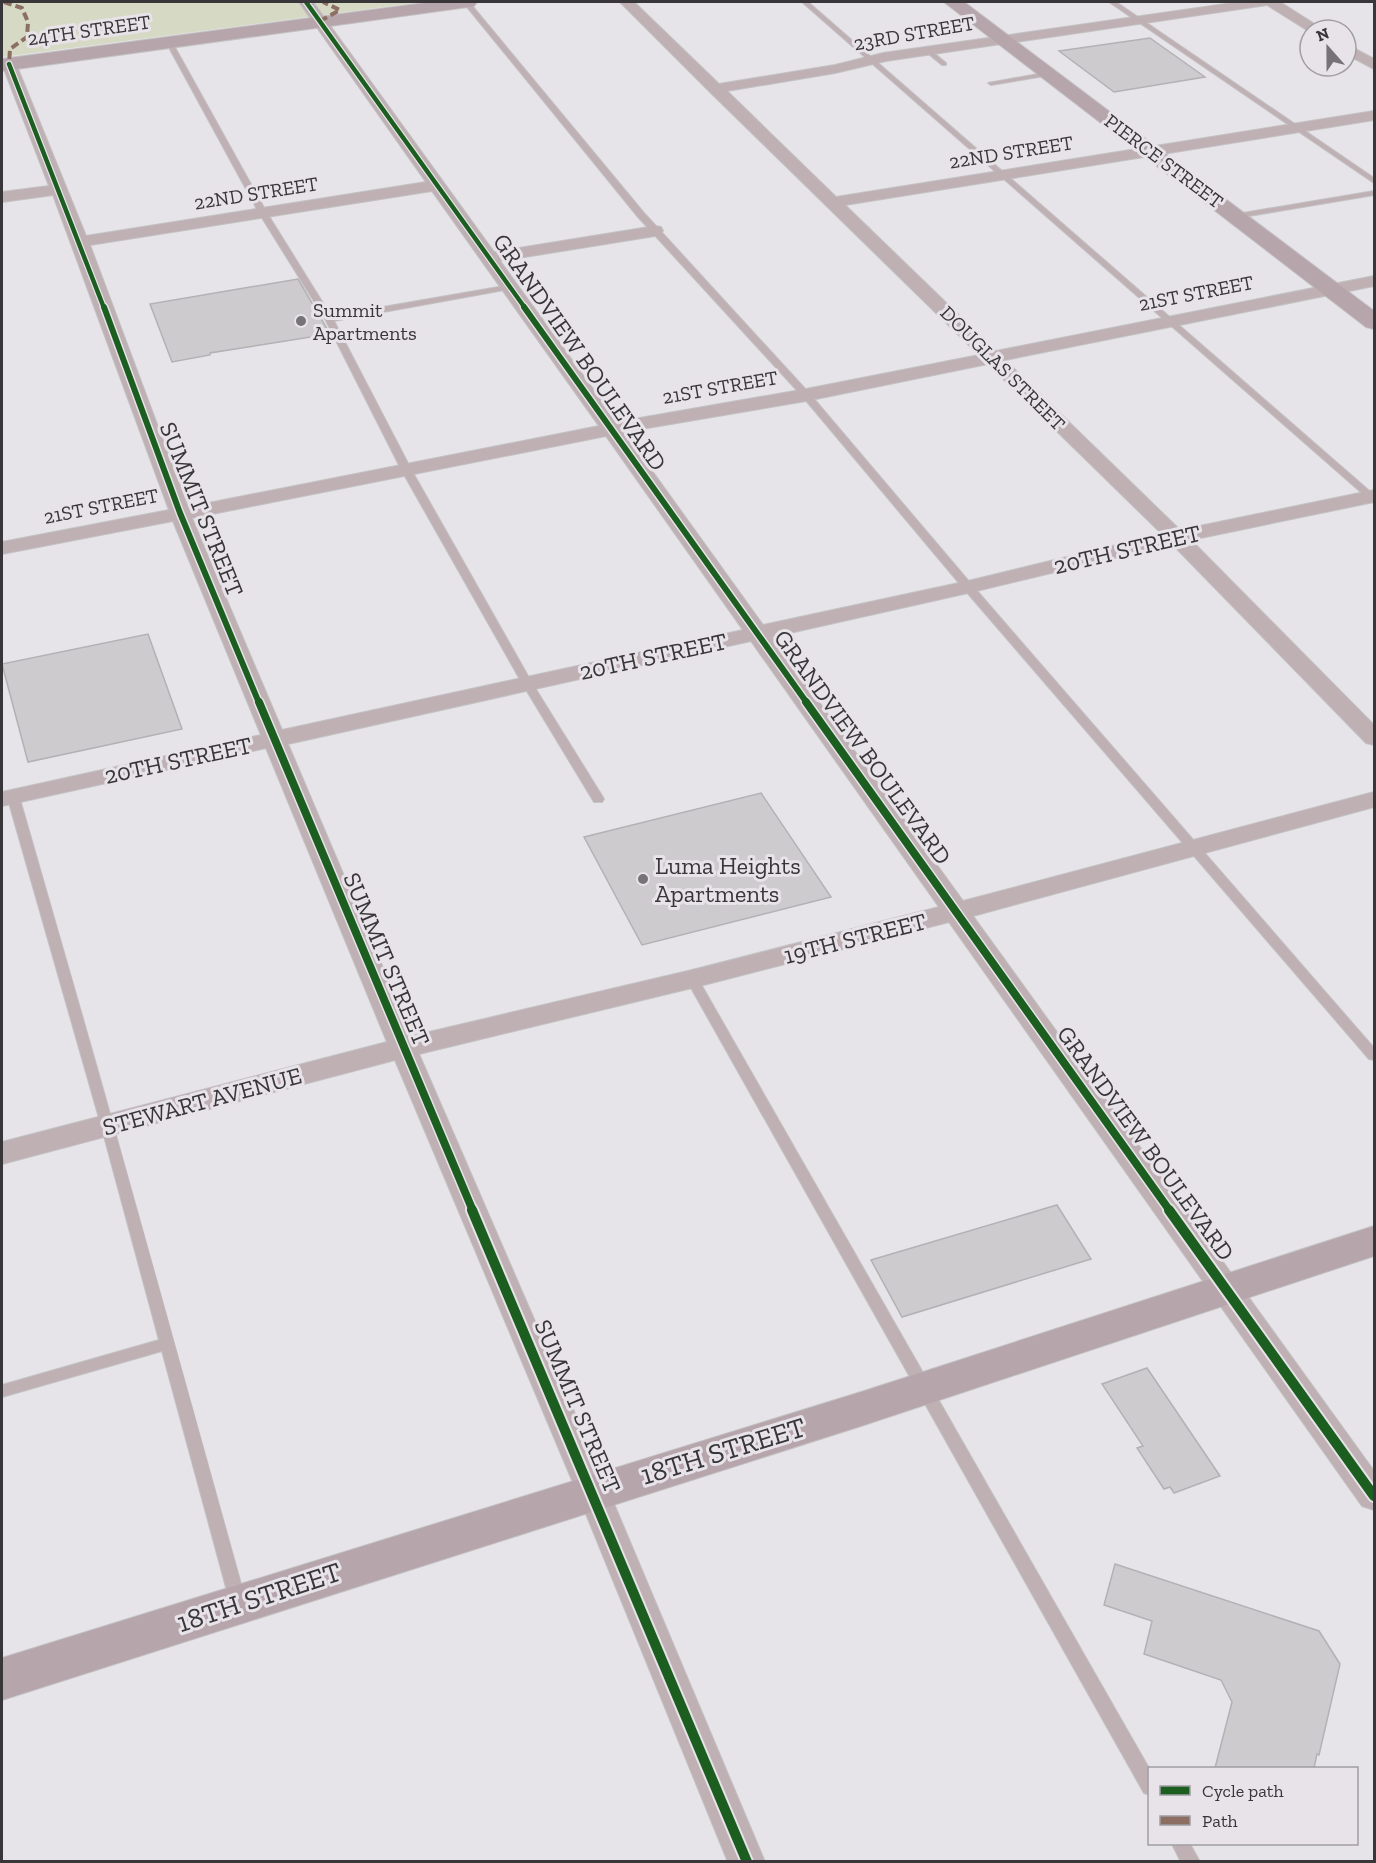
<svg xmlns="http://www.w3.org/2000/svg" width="1376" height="1863" viewBox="0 0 1376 1863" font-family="'Zilla Slab',serif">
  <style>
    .green { fill: #d6d9c4 }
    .building { fill: #cdcbce; stroke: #b3b1b4; stroke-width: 1.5 }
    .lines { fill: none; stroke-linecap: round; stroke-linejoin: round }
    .lane-casing { stroke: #c3c2c4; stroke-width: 2 }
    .street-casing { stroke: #c3c2c4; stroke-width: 2 }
    .secondary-casing { stroke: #c3c2c4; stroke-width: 2 }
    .lane { fill: #bfb0b4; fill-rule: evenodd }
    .street { fill: #bfb0b4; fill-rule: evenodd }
    .secondary { fill: #b6a5aa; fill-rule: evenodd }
    .quiet { stroke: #8d6e63; stroke-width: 4; stroke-dasharray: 8 4; stroke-linecap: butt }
    .cycleway-far3-casing { stroke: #e7e3e9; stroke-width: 7 }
    .cycleway-far2-casing { stroke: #e7e3e9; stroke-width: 9 }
    .cycleway-far1-casing { stroke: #e7e3e9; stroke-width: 11 }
    .cycleway-casing { stroke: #e7e3e9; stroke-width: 14 }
    .cycleway-far3 { stroke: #1b5e20; stroke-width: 4.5 }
    .cycleway-far2 { stroke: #1b5e20; stroke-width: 6 }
    .cycleway-far1 { stroke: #1b5e20; stroke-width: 8 }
    .cycleway { stroke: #1b5e20; stroke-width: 10 }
    .poi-dot { fill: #757376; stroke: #e7e3e9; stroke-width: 2 }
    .labels { text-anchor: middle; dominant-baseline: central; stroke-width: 6; stroke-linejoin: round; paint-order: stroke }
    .far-street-label { font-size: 20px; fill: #383638; stroke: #e7e3e9 }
    .far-poi-label { font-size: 20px; fill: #383638; stroke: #e7e3e9; text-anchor: start }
    .street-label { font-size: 24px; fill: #383638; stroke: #e7e3e9 }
    .poi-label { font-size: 24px; fill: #383638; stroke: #e7e3e9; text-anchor: start }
    .near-street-label { font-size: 28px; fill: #383638; stroke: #e7e3e9 }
  </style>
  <rect width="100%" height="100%" fill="#e6e4e8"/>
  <!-- green -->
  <polygon class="green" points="2,2 422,2 2,57"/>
  <!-- building -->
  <g class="building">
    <polygon points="1150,38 1205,77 1114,92 1059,51"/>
    <polygon points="298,279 330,334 210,353 210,355 172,362 150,304"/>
    <polygon points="148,634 182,729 28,762 2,664"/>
    <polygon points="761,793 831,897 642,945 584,837"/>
    <polygon points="1057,1205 1091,1259 902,1317 871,1260"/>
    <polygon points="1147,1368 1220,1476 1174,1493 1170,1487 1164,1489 1137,1448 1143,1446 1102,1384"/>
    <polygon points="1115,1564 1319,1631 1340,1664 1319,1755 1317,1754 1314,1768 1215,1768 1232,1702 1221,1680 1144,1654 1152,1621 1104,1605"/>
  </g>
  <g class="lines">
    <defs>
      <g id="lane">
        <polygon points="463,2 469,2 644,213 809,393 972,585 1374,1048 1374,1060 1369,1059 964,589 803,397 638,217"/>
        <polygon points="802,2 808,2 1374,495 1374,502 1371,501"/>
        <polygon points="1109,2 1116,2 1374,178 1374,183"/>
        <polygon points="169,40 172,42 267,213 331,316 510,285 514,287 510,289 334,321 412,471 532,683 604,799 602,802 594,802 522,683 402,471 325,319 259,213 166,42"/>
        <polygon points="925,49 929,49 946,63 946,65 942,65 925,51"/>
        <polygon points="1049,72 1051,73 1051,75 991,85 988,83"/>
        <polygon points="1374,191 1374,195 1237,218 1233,216 1237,214"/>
        <path d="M13 792 19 796C97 1064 172 1333 246 1602L244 1607 238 1609 232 1607 230 1602 162 1351 2 1397V1385L159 1340 101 1125 7 796Z"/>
        <polygon points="692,975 698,979 1150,1770 1150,1795 1144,1793 686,979"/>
        <polygon points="1172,1844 1190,1844 1200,1862 1181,1862"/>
      </g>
      <g id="street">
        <path d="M299 2H313L494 252 655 226 661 227 663 231 655 236 500 261 617 422 806 389 979 355 710 92 620 2H634L719 84 835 65 883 53 1239 2H1280L1324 30 1310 32 1267 5 886 61 835 73 727 91 836 197 1374 111V120L845 205 996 351 1374 276V286L1005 360 1180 530 1374 490V502L1191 540 1374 725V745L1366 743 1172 544 968 593 772 637 963 901 1374 792V807L973 916 1374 1471V1510L1362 1506 949 922 692 988 419 1054 609 1492 765 1862H728L577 1492 395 1060 2 1164V1142L387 1042 266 748 2 806V792L261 735 173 521 2 554V542L169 510 53 195 2 202V192L49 186 2 64 9 60 16 64 86 236 426 182ZM432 191 599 426 188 507 90 245ZM988 364 1162 534 968 581 763 625 624 432 806 401ZM606 436 743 630 282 730 192 518ZM751 641 939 907 692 970 412 1036 288 744Z"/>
        <polygon points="1346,44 1374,59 1374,69 1346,54"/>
      </g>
      <g id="secondary">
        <polygon points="432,2 477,2 474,6 468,7 2,71 2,59"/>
        <polygon points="944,2 964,2 1374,311 1374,329 1366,327"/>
        <polygon points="1374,1226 1374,1256 861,1426 2,1700 2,1658 861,1392"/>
      </g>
    </defs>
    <!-- lane casing -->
    <use href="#lane" class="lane-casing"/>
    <!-- street casing -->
    <use href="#street" class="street-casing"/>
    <!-- secondary casing -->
    <use href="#secondary" class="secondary-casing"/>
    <!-- lane -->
    <use href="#lane" class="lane"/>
    <!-- street -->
    <use href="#street" class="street"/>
    <!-- secondary -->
    <use href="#secondary" class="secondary"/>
    <!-- quiet -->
    <g class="quiet">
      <polyline points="4,2 22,8 28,22 27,37 10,49 9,64"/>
      <polyline points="320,21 340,10 323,2"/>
    </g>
    <defs>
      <g id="cycleway-far3">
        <polyline points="306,2 525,308"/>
        <polyline points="9,64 104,308"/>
      </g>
      <g id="cycleway-far2">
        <polyline points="104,307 180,513 259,703"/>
        <polyline points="524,307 807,703"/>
      </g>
      <g id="cycleway-far1">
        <polyline points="259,702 473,1211"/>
        <polyline points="806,702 1170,1211"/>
      </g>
      <g id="cycleway">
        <polyline points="472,1210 747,1862"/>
        <polyline points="1169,1210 1374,1496"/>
      </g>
    </defs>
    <!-- cycleway-far3 casing -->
    <use href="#cycleway-far3" class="cycleway-far3-casing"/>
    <!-- cycleway-far2 casing -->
    <use href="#cycleway-far2" class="cycleway-far2-casing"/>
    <!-- cycleway-far1 casing -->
    <use href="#cycleway-far1" class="cycleway-far1-casing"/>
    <!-- cycleway casing -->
    <use href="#cycleway" class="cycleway-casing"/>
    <!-- cycleway-far3 -->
    <use href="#cycleway-far3" class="cycleway-far3"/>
    <!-- cycleway-far2 -->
    <use href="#cycleway-far2" class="cycleway-far2"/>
    <!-- cycleway-far1 -->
    <use href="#cycleway-far1" class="cycleway-far1"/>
    <!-- cycleway -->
    <use href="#cycleway" class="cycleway"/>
  </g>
  <!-- markers -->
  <g class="poi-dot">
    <circle cx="301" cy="321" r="6"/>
    <circle cx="643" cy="879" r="6"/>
  </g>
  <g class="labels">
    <!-- far-street labels -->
    <g class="far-street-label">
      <text transform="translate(89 30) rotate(-8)">24TH STREET</text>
      <text transform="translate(914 33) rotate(-10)">23RD STREET</text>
      <text transform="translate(1011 152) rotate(-9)">22ND STREET</text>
      <text transform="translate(1164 161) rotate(37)">PIERCE STREET</text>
      <text transform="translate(256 193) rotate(-9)">22ND STREET</text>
      <text transform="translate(1196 293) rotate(-11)">21ST STREET</text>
      <text transform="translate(1003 368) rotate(45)">DOUGLAS STREET</text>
      <text transform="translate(720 387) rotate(-10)">21ST STREET</text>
      <text transform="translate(101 506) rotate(-11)">21ST STREET</text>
    </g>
    <!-- far-poi labels -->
    <g class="far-poi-label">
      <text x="313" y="310">Summit<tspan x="313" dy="23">Apartments</tspan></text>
    </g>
    <!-- street labels -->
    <g class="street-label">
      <text transform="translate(580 352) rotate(55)">GRANDVIEW BOULEVARD</text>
      <text transform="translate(202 509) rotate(68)">SUMMIT STREET</text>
      <text transform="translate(1127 549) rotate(-13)">20TH STREET</text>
      <text transform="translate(653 656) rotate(-12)">20TH STREET</text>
      <text transform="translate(863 747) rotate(54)">GRANDVIEW BOULEVARD</text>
      <text transform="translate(178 760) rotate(-12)">20TH STREET</text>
      <text transform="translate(855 938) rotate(-14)">19TH STREET</text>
      <text transform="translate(387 959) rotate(67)">SUMMIT STREET</text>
      <text transform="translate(202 1101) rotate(-15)">STEWART AVENUE</text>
      <text transform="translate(1146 1143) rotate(54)">GRANDVIEW BOULEVARD</text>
      <text transform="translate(578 1406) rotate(67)">SUMMIT STREET</text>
    </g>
    <!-- poi labels -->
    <g class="poi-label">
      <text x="655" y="865">Luma Heights<tspan x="655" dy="28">Apartments</tspan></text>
    </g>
    <!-- near-street labels -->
    <g class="near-street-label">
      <text transform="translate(723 1451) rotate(-17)">18TH STREET</text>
      <text transform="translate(259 1597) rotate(-18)">18TH STREET</text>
    </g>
  </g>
  <!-- border -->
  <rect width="1376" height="1863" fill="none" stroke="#383638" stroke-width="6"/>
  <!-- legend -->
  <rect x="1148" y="1767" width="210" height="78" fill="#e7e3e9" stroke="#a19ea2" stroke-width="1.5"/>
  <rect x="1160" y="1786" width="30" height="9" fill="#1b5e20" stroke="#a19ea2" stroke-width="1.5"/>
  <text x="1202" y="1797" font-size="18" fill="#383638">Cycle path</text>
  <rect x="1160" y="1816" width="30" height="9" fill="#8d6e63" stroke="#a19ea2" stroke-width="1.5"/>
  <text x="1202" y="1827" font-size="18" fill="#383638">Path</text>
  <!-- north arrow -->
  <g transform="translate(1328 48) rotate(339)"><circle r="28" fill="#e7e3e9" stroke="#a19ea2" stroke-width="1.5"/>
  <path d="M0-4.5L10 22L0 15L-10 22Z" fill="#757376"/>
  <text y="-9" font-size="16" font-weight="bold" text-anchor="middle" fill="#383638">N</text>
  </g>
</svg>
